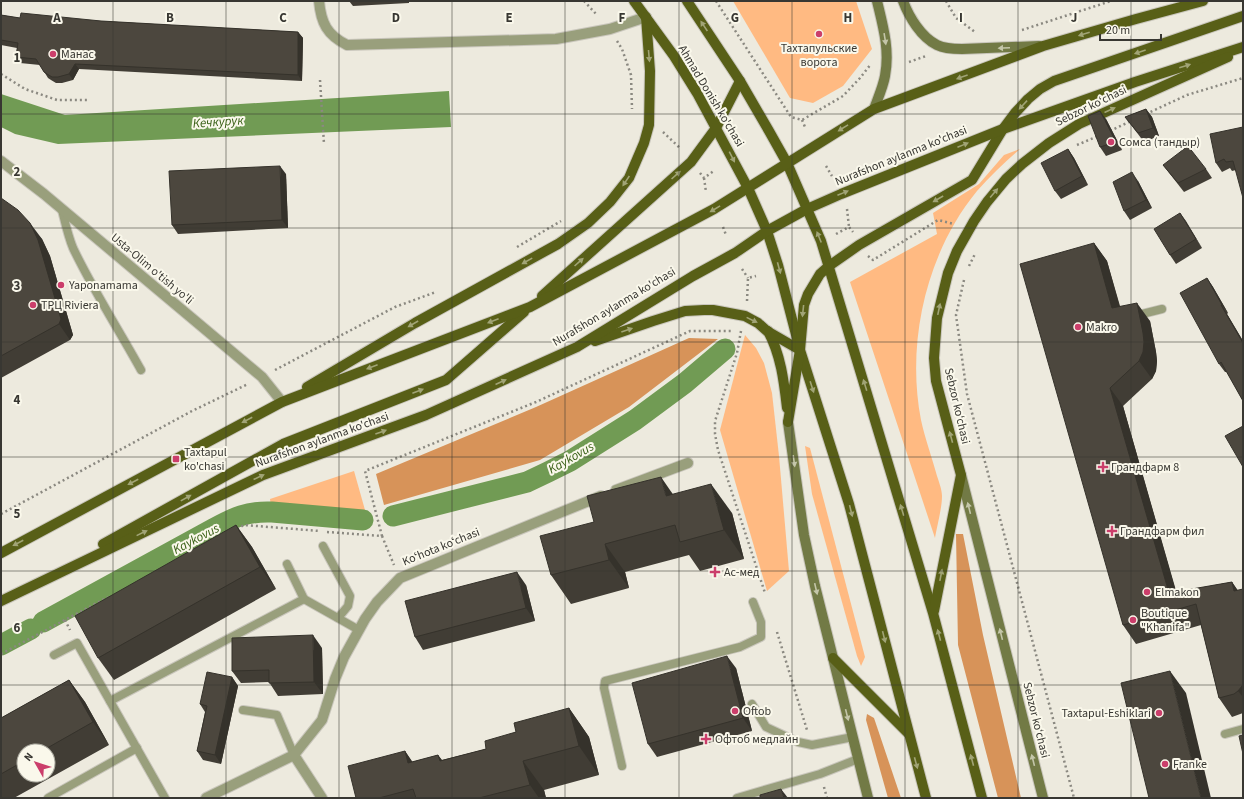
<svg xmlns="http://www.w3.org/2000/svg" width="1244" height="799" viewBox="0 0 1244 799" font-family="'Source Sans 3',sans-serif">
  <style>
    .green { fill: #ffba82 }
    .forest { fill: #d79359 }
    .water { fill: #719b54 }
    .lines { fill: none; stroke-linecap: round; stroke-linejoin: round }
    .canal { stroke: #719b54; stroke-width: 21 }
    .lane-casing { stroke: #c9c6bc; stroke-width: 10 }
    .street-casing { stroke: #c9c6bc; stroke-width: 12 }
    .secondary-casing { stroke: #c9c6bc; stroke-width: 12 }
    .primary-casing { stroke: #c9c6bc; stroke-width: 12 }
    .path { stroke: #8b8981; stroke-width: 2.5; stroke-dasharray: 2 3; stroke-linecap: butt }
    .lane { stroke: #999f7c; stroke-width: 8 }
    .street { stroke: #999f7c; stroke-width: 10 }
    .secondary { stroke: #727a45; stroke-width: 10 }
    .primary { stroke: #585f17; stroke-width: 10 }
    .wall { fill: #413d35; fill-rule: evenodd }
    .shaded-wall { fill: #35322b }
    .building { fill: #4c473e; stroke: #35322b }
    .oneway { fill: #a1a476 }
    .oneway2 { fill: #c4c6a9 }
    .grid { fill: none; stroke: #383732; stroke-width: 1; stroke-opacity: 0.55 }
    .poi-dot { fill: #cb3e6b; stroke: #faf8eb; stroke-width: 1.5 }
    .labels { text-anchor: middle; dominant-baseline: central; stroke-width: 4; stroke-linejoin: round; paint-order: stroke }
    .poi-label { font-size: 12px; fill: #383732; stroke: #faf8eb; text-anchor: start }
    .street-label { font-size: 12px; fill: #383732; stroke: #faf8eb }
    .water-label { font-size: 13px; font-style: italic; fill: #365e13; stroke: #faf8eb }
    .grid-label { font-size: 13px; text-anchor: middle; font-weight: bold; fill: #383732; stroke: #faf8eb; stroke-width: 4; stroke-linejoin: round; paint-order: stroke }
  </style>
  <rect width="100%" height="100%" fill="#edeade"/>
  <!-- green -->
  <g class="green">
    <polygon points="733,1 856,1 872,49 843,86 813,103 790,98"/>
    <path d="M1020 149C1005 162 990 176 977 191 926 253 906 343 921 420 925 439 932 457 937 476 939 482 942 490 942 496 942 508 937 526 935 538L850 282 937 234 933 213 979 184 1004 155Z"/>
    <polygon points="745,335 756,348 764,363 772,393 779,456 789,571 767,591 720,430"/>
    <polygon points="805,446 810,448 865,657 861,666 857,656 812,494"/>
    <polygon points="354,471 365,510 352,513 271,507 270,499"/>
  </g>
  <!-- forest -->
  <g class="forest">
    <polygon points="689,338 718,339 629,407 540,460 384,505 376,474 536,407"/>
    <polygon points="956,534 963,534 983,635 1021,798 998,798 958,645"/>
    <polygon points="867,714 874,718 901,798 888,798 866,720"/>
  </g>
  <!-- water -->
  <polygon class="water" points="449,91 451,127 58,144 15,134 1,127 1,94 65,115"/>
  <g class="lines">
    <!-- canal -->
    <g class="canal">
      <polyline points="393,516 527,482 548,472 570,461 635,420 685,383 725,349"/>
      <path d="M43 622 213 529C235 517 247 511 272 512L363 520"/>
      <polyline points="1,645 31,629"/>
    </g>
    <defs>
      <g id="lane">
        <path d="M62 210C65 222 68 236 73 248 93 290 119 330 141 370"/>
        <polyline points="1134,316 1162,309"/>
        <polyline points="323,546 350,596 348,606 338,618"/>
        <polyline points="287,564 304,599"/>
        <polyline points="54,655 77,643 165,798"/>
        <polyline points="110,701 304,599 359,630"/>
        <polyline points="752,704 766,727 798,742 812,745 853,737"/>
        <polyline points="243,710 277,715 294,755"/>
        <polyline points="1225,734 1243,729"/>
        <polyline points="622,766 604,688 605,681 740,647 761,637 761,622 753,602"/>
        <polyline points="48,798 137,748"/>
        <polyline points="737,798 820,774 858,759"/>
      </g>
      <g id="street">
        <path d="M319 1C321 23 327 35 347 45L556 39 610 29 646 17"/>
        <polyline points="1,161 44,194 262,377 282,402"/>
        <polyline points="616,490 688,463"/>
        <polyline points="294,755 322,798"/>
        <polyline points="206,798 294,755 322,720 335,679 344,657 365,619 377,602 400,578 601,496"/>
      </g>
      <g id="secondary">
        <path d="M903 1C909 17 921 37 937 45 945 49 954 49 962 49L1039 46"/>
        <path d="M874 109C878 98 883 87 885 76 890 50 883 26 877 1"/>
        <polyline points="788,422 804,535 815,586 868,798"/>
        <polyline points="961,475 1043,798"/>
      </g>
      <g id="primary">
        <polyline points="634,1 674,56 697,93 748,188 767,231 778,265 800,350 849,504 926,798"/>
        <polyline points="687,1 740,81 769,131 787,163 821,241 933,613 982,798"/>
        <polyline points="542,296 691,162 716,128 740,81"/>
        <path d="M768 331C781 355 784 382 787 408"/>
        <polyline points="595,341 653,321 685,311 704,310 713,310 745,316 758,323 767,331 800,350"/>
        <polyline points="307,387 415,323 558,244 588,223 610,202 629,178 644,143 649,125 650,71 646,17"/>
        <polyline points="788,422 800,350 804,305 808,294 820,274 829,266 859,245 972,180 1003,129 1015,113 1028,99 1040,89 1054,81 1243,16"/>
        <polyline points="103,544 283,444 446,380 524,312"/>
        <polyline points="1,553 282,402 530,307 714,209 874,109 1043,46 1136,19 1203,1"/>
        <polyline points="1,601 263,475 426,415 577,347 693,276 735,253 767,231 807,209 841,194 1003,129 1135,82 1243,47"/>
        <polyline points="934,611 961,475 936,381 934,358 937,318 948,273 957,251 974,221 987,202 1006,179 1022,164 1049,143 1079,124 1228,57"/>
        <polyline points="833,658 908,733"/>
      </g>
    </defs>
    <!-- lane casing -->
    <use href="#lane" class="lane-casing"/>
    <!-- street casing -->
    <use href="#street" class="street-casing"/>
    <!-- secondary casing -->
    <use href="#secondary" class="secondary-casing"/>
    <!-- primary casing -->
    <use href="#primary" class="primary-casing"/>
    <!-- path -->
    <g class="path">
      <polyline points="584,1 597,15"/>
      <polyline points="716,1 791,117 802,120 843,96 860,78 871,64"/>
      <polyline points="946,1 956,18 975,32"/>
      <polyline points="1022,30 1111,1"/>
      <polyline points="617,41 622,49 631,75 632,109"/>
      <polyline points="909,62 926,56"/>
      <polyline points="1,74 25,89 57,100 89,100"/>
      <polyline points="320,80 324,144"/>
      <polyline points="1146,114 1187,95 1243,78"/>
      <polyline points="802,120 805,127"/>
      <polyline points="1110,131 1131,121"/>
      <polyline points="663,132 681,149"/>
      <polyline points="1077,145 1098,136"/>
      <polyline points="826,166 832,176"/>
      <polyline points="700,173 704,178 715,170"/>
      <polyline points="704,178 706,192"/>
      <polyline points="847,209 849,227"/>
      <polyline points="723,227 726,235"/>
      <polyline points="836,234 849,227 853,232"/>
      <polyline points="517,247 561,221"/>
      <polyline points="868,256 873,260 938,220 954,224"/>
      <polyline points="969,266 975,254"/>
      <polyline points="742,269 748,278"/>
      <polyline points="964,280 956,315 967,394 1074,798"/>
      <polyline points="747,301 748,278 756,276"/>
      <polyline points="741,331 737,353 715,421 715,434 718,450 765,593"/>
      <polyline points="275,370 395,307 436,292"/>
      <polyline points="1,514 192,411 248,384"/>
      <polyline points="237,529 244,525 320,531"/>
      <polyline points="327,532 382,536 365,471 536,402 690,331 732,331"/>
      <polyline points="382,536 394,565"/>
      <polyline points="65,620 70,630"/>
      <polyline points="777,632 807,730"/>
      <polyline points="1,654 108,597"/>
      <polyline points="824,787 827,798"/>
    </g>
    <!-- lane -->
    <use href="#lane" class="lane"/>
    <!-- street -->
    <use href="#street" class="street"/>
    <!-- secondary -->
    <use href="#secondary" class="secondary"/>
    <!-- primary -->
    <use href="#primary" class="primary"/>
  </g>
  <!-- wall -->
  <g class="wall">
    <polygon points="349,1 409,1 409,3 353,6"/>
    <polygon points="1,15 20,18 101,21 298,32 303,38 302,81 79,69 73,80 62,83 56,83 51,80 48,78 40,65 20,63 16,57 17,48 1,45"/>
    <polygon points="1146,109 1152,117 1159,136 1144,142 1125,117"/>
    <polygon points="1106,119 1122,150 1106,156 1100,147"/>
    <polygon points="1243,127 1236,170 1232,171 1230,168 1222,172 1216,163"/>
    <polygon points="1068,149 1074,158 1088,185 1061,199 1055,191"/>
    <polygon points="1163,165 1206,169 1212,178 1184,192"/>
    <polygon points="286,174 288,228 178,234 172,225"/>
    <polygon points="1138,181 1152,208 1130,220 1124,211"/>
    <polygon points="1,198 42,239 50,256 73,335 70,340 1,378"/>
    <polygon points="1180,213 1202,248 1176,264 1170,255"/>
    <polygon points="1094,243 1107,261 1120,306 1150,321 1156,352 1157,361 1156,371 1152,379 1123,406 1176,592 1232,582 1238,591 1243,589 1243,713 1232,717 1219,698 1201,625 1136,644 1123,625"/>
    <polygon points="1207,278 1213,287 1228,313 1227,314 1243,341 1243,401 1227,372 1225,372 1219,364"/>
    <polygon points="673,495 732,513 744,559 700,571 689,555 625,572 629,588 571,604 551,575 594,522"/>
    <polygon points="236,525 252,547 276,589 114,680 98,658"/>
    <polygon points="526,585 535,621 423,650 415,637"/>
    <polygon points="322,648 323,694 278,696 269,682 241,683 232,671"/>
    <polygon points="736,668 752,731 657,757 648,744"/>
    <polygon points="232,677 238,686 221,764 203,760 197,751 205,712 200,704"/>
    <path d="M69 680 85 702 109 745 14 798H1V718ZM24 751H48V775H24Z"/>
    <polygon points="569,708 589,737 599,775 544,790 546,798 356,798 405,751 412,762 438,755 442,760 486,749 516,732"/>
  </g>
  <!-- shaded-wall -->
  <g class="shaded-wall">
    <polygon points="298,32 303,38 302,81 298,75"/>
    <polygon points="75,64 79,69 73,80 69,74"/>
    <polygon points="1146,109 1152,117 1159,136 1153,128"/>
    <polygon points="1100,111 1106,119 1122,150 1116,142"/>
    <polygon points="1068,149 1074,158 1088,185 1082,176"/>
    <polygon points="280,166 286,174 288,228 282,220"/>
    <polygon points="1132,172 1138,181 1152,208 1146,200"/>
    <polygon points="1180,213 1186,221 1202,248 1196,239"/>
    <polygon points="30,223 42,239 50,256 73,335 70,340 59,324"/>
    <polygon points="1094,243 1107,261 1125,326 1112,308"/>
    <polygon points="1207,278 1213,287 1228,313 1222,305"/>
    <polygon points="1137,303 1150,321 1156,352 1157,361 1156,371 1152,379 1139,361"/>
    <polygon points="1221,305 1227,314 1243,341 1243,343"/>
    <polygon points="1110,388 1123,406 1181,608 1169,593"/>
    <polygon points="661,477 681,506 666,496"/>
    <polygon points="711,484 732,513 744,559 724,530"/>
    <polygon points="236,525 252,547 276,589 260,567"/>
    <polygon points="605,544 625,572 629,588 609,560"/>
    <polygon points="517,572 526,585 535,621 526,608"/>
    <polygon points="1232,582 1243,598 1234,591"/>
    <polygon points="313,635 322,648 323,694 314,682"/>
    <polygon points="727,656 736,668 752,731 743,718"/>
    <polygon points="1170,671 1186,693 1211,798 1201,798"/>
    <polygon points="232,677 238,686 221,764 215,755"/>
    <polygon points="69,680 85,702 109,745 93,722"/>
    <polygon points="1243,684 1243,697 1238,691"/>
    <polygon points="569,708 589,737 599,775 579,746"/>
    <polygon points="405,751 425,780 408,763"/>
    <polygon points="438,755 459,784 440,761"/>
    <polygon points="523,761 544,790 546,798 539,798 530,785"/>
    <polygon points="781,789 788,798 784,798"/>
  </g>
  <!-- building -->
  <g class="building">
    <polygon points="21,13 101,21 298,32 298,75 75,64 69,74 58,77 52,77 47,74 44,72 36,59 16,57 18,43 1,40 1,15 20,18"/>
    <polygon points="1146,109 1153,128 1138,133 1125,117"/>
    <polygon points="1100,111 1116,142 1100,147 1088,116"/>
    <polygon points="1243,127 1243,198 1233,161 1226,162 1224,159 1216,163 1210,134"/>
    <polygon points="1188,146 1206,169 1178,183 1163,165"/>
    <polygon points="1068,149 1082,176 1055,191 1041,163"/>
    <polygon points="280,166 282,220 172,225 169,171"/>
    <polygon points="1132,172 1146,200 1124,211 1113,182"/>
    <polygon points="1,198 18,210 30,223 38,240 61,319 59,324 1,356"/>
    <polygon points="1180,213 1196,239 1170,255 1154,229"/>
    <polygon points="1094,243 1112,308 1137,303 1143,333 1144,342 1143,352 1139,361 1110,388 1169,593 1232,582 1234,591 1243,589 1243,684 1242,686 1238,691 1234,694 1219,698 1196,604 1123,625 1020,264"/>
    <polygon points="1207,278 1222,305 1221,305 1243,343 1243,401 1221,362 1219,364 1180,293"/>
    <polygon points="1243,426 1243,467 1225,436"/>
    <polygon points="661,477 666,496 711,484 724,530 680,542 675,525 605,544 609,560 551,575 540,536 594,522 587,496"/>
    <polygon points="236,525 260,567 98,658 75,616"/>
    <polygon points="517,572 526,608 415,637 405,601"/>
    <polygon points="313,635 314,682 269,683 269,670 232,671 232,638"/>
    <polygon points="727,656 743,718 648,744 632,683"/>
    <polygon points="1170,671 1201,798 1149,798 1121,683"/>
    <polygon points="207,672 232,677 215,755 197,751 207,706 200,704"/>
    <polygon points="69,680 93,722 42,751 24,751 24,761 1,774 1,718"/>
    <polygon points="569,708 579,746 523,761 530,785 479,798 416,798 413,789 379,798 356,798 348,766 405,751 408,763 438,755 440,761 486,749 485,741 516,732 514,723"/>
    <polygon points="1243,735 1243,754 1239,736"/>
    <polygon points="781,789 784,798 760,798 760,795"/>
  </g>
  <!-- one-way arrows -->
  <defs><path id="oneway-solid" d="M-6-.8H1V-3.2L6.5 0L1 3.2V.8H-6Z"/></defs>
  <g class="oneway">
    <use href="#oneway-solid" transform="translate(704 26) rotate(-124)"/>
    <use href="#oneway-solid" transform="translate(1084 34) rotate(163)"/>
    <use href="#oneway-solid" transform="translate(1140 52) rotate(161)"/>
    <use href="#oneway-solid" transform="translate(649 56) rotate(85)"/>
    <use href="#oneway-solid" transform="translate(1185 66) rotate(-18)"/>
    <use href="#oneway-solid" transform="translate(962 77) rotate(160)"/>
    <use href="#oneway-solid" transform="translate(1023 105) rotate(133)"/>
    <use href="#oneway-solid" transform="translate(1110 110) rotate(-24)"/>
    <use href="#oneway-solid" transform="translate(843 128) rotate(148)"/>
    <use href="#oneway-solid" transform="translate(963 145) rotate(-22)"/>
    <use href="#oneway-solid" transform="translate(732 157) rotate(63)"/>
    <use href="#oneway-solid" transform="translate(676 175) rotate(-42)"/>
    <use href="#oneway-solid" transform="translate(626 181) rotate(124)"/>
    <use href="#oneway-solid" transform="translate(843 193) rotate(-22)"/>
    <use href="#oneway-solid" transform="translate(994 193) rotate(-50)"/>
    <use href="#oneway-solid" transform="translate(938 199) rotate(150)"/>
    <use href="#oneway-solid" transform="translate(715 209) rotate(149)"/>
    <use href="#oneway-solid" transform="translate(819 237) rotate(-112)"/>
    <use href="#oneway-solid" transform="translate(527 261) rotate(151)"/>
    <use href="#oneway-solid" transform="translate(579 262) rotate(-42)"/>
    <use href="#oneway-solid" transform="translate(779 268) rotate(75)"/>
    <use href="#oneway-solid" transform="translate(939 309) rotate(-78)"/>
    <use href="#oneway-solid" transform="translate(803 311) rotate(96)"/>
    <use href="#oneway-solid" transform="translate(752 320) rotate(26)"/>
    <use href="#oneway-solid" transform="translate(493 321) rotate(159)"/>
    <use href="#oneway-solid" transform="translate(413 324) rotate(150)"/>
    <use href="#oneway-solid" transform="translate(627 330) rotate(-19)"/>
    <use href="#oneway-solid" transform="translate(372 367) rotate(159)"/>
    <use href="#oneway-solid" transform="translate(501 382) rotate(-24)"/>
    <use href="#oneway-solid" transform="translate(865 385) rotate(-107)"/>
    <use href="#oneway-solid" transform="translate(812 387) rotate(72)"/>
    <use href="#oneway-solid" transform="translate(418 391) rotate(-21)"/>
    <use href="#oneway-solid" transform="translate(247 420) rotate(152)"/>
    <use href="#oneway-solid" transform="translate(381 432) rotate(-20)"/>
    <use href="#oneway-solid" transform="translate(951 437) rotate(-105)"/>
    <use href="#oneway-solid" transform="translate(259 477) rotate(-25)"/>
    <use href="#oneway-solid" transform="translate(133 482) rotate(152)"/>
    <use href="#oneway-solid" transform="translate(186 498) rotate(-29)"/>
    <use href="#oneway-solid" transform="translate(902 510) rotate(-107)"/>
    <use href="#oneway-solid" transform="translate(851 511) rotate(76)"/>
    <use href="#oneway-solid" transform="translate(142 533) rotate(-26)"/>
    <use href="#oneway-solid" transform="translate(18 543) rotate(152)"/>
    <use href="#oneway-solid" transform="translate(941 575) rotate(-79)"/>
    <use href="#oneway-solid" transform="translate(939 635) rotate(-105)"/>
    <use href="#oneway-solid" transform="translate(884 637) rotate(76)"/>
    <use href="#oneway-solid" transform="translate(972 760) rotate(-105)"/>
    <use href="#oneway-solid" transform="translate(916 763) rotate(75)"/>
  </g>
  <g class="oneway2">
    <use href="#oneway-solid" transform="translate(885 39) rotate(81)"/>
    <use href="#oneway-solid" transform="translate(1004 48) rotate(178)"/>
    <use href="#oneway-solid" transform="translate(794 461) rotate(82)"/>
    <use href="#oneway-solid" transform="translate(969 508) rotate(-104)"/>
    <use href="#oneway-solid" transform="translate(816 589) rotate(77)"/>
    <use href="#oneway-solid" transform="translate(1001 634) rotate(-104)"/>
    <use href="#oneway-solid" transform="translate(847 715) rotate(76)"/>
    <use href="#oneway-solid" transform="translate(1033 760) rotate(-104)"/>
  </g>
  <!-- grid -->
  <path class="grid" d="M113 1V798M226 1V798M339 1V798M452 1V798M565 1V798M679 1V798M792 1V798M905 1V798M1018 1V798M1131 1V798M1 114H1243M1 228H1243M1 342H1243M1 457H1243M1 571H1243M1 685H1243"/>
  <!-- markers -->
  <g class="poi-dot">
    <circle cx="819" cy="34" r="4"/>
    <circle cx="53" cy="54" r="4"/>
    <circle cx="1111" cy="142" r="4"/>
    <circle cx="61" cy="285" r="4"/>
    <circle cx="33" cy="305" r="4"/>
    <circle cx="1078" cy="327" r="4"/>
    <rect x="172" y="455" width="8" height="8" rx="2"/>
    <path d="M1101 461h4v4h4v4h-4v4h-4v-4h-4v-4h4z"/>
    <path d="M1110 525h4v4h4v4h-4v4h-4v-4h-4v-4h4z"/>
    <path d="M713 566h4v4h4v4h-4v4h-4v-4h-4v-4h4z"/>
    <circle cx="1147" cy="592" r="4"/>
    <circle cx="1133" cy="620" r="4"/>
    <circle cx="735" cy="711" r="4"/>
    <circle cx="1159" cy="713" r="4"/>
    <path d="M704 733h4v4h4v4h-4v4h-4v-4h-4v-4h4z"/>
    <circle cx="1165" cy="764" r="4"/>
  </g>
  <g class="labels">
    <!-- poi labels -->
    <g class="poi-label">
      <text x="819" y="48" text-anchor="middle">Тахтапульские<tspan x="819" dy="14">ворота</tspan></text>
      <text x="61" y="54">Манас</text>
      <text x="1119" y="142">Сомса (тандыр)</text>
      <text x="69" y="285">Yaponamama</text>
      <text x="41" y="305">ТРЦ Riviera</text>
      <text x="1086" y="327">Makro</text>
      <text x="184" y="452">Taxtapul<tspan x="184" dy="14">ko'chasi</tspan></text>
      <text x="1111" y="467">Грандфарм 8</text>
      <text x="1120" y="531">Грандфарм фил</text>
      <text x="724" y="572">Ас-мед</text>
      <text x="1155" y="592">Elmakon</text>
      <text x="1141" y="613">Boutique<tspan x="1141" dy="14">"Khanifa"</tspan></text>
      <text x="743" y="711">Oftob</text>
      <text x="1151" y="713" text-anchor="end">Taxtapul-Eshiklari</text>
      <text x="715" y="739">Офтоб медлайн</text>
      <text x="1173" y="764">Franke</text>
    </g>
    <!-- street labels -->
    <g class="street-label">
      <text transform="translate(711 96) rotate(59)">Ahmad Donish ko'chasi</text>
      <text transform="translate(1091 106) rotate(-26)">Sebzor ko‘chasi</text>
      <text transform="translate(901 156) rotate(-22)">Nurafshon aylanma ko'chasi</text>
      <text transform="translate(152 269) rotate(40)">Usta-Olim o'tish yo'li</text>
      <text transform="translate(614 307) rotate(-31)">Nurafshon aylanma ko'chasi</text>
      <text transform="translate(957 406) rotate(77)">Sebzor ko‘chasi</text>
      <text transform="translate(322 440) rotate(-20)">Nurafshon aylanma ko'chasi</text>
      <text transform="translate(441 547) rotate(-22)">Koʻhota koʻchasi</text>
      <text transform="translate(1036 720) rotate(76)">Sebzor ko‘chasi</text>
    </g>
    <!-- water labels -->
    <g class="water-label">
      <text transform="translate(218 122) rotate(-4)">Кечкурук</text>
      <text transform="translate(571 458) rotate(-30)">Kaykovus</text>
      <text transform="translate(196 539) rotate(-28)">Kaykovus</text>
    </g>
  </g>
  <g class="grid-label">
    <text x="57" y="22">A</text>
    <text x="170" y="22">B</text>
    <text x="283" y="22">C</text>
    <text x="396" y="22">D</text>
    <text x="509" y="22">E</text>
    <text x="622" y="22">F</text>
    <text x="735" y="22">G</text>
    <text x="848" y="22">H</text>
    <text x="961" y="22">I</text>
    <text x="1074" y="22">J</text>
    <text x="17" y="62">1</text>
    <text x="17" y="176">2</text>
    <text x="17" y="290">3</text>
    <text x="17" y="404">4</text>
    <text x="17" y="518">5</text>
    <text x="17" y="632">6</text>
  </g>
  <!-- border -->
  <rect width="1244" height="799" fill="none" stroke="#383732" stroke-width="4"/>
  <!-- north arrow -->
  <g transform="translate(36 763) rotate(309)"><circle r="19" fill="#faf8eb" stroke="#acaba1"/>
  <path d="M0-3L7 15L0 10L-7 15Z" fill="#cb3e6b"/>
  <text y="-6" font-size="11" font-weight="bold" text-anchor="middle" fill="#383732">N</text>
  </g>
  <!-- scale -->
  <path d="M1100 34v6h61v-6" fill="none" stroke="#383732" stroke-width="2"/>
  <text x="1106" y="34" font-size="12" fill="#383732" stroke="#faf8eb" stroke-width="3" paint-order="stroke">20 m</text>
</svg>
